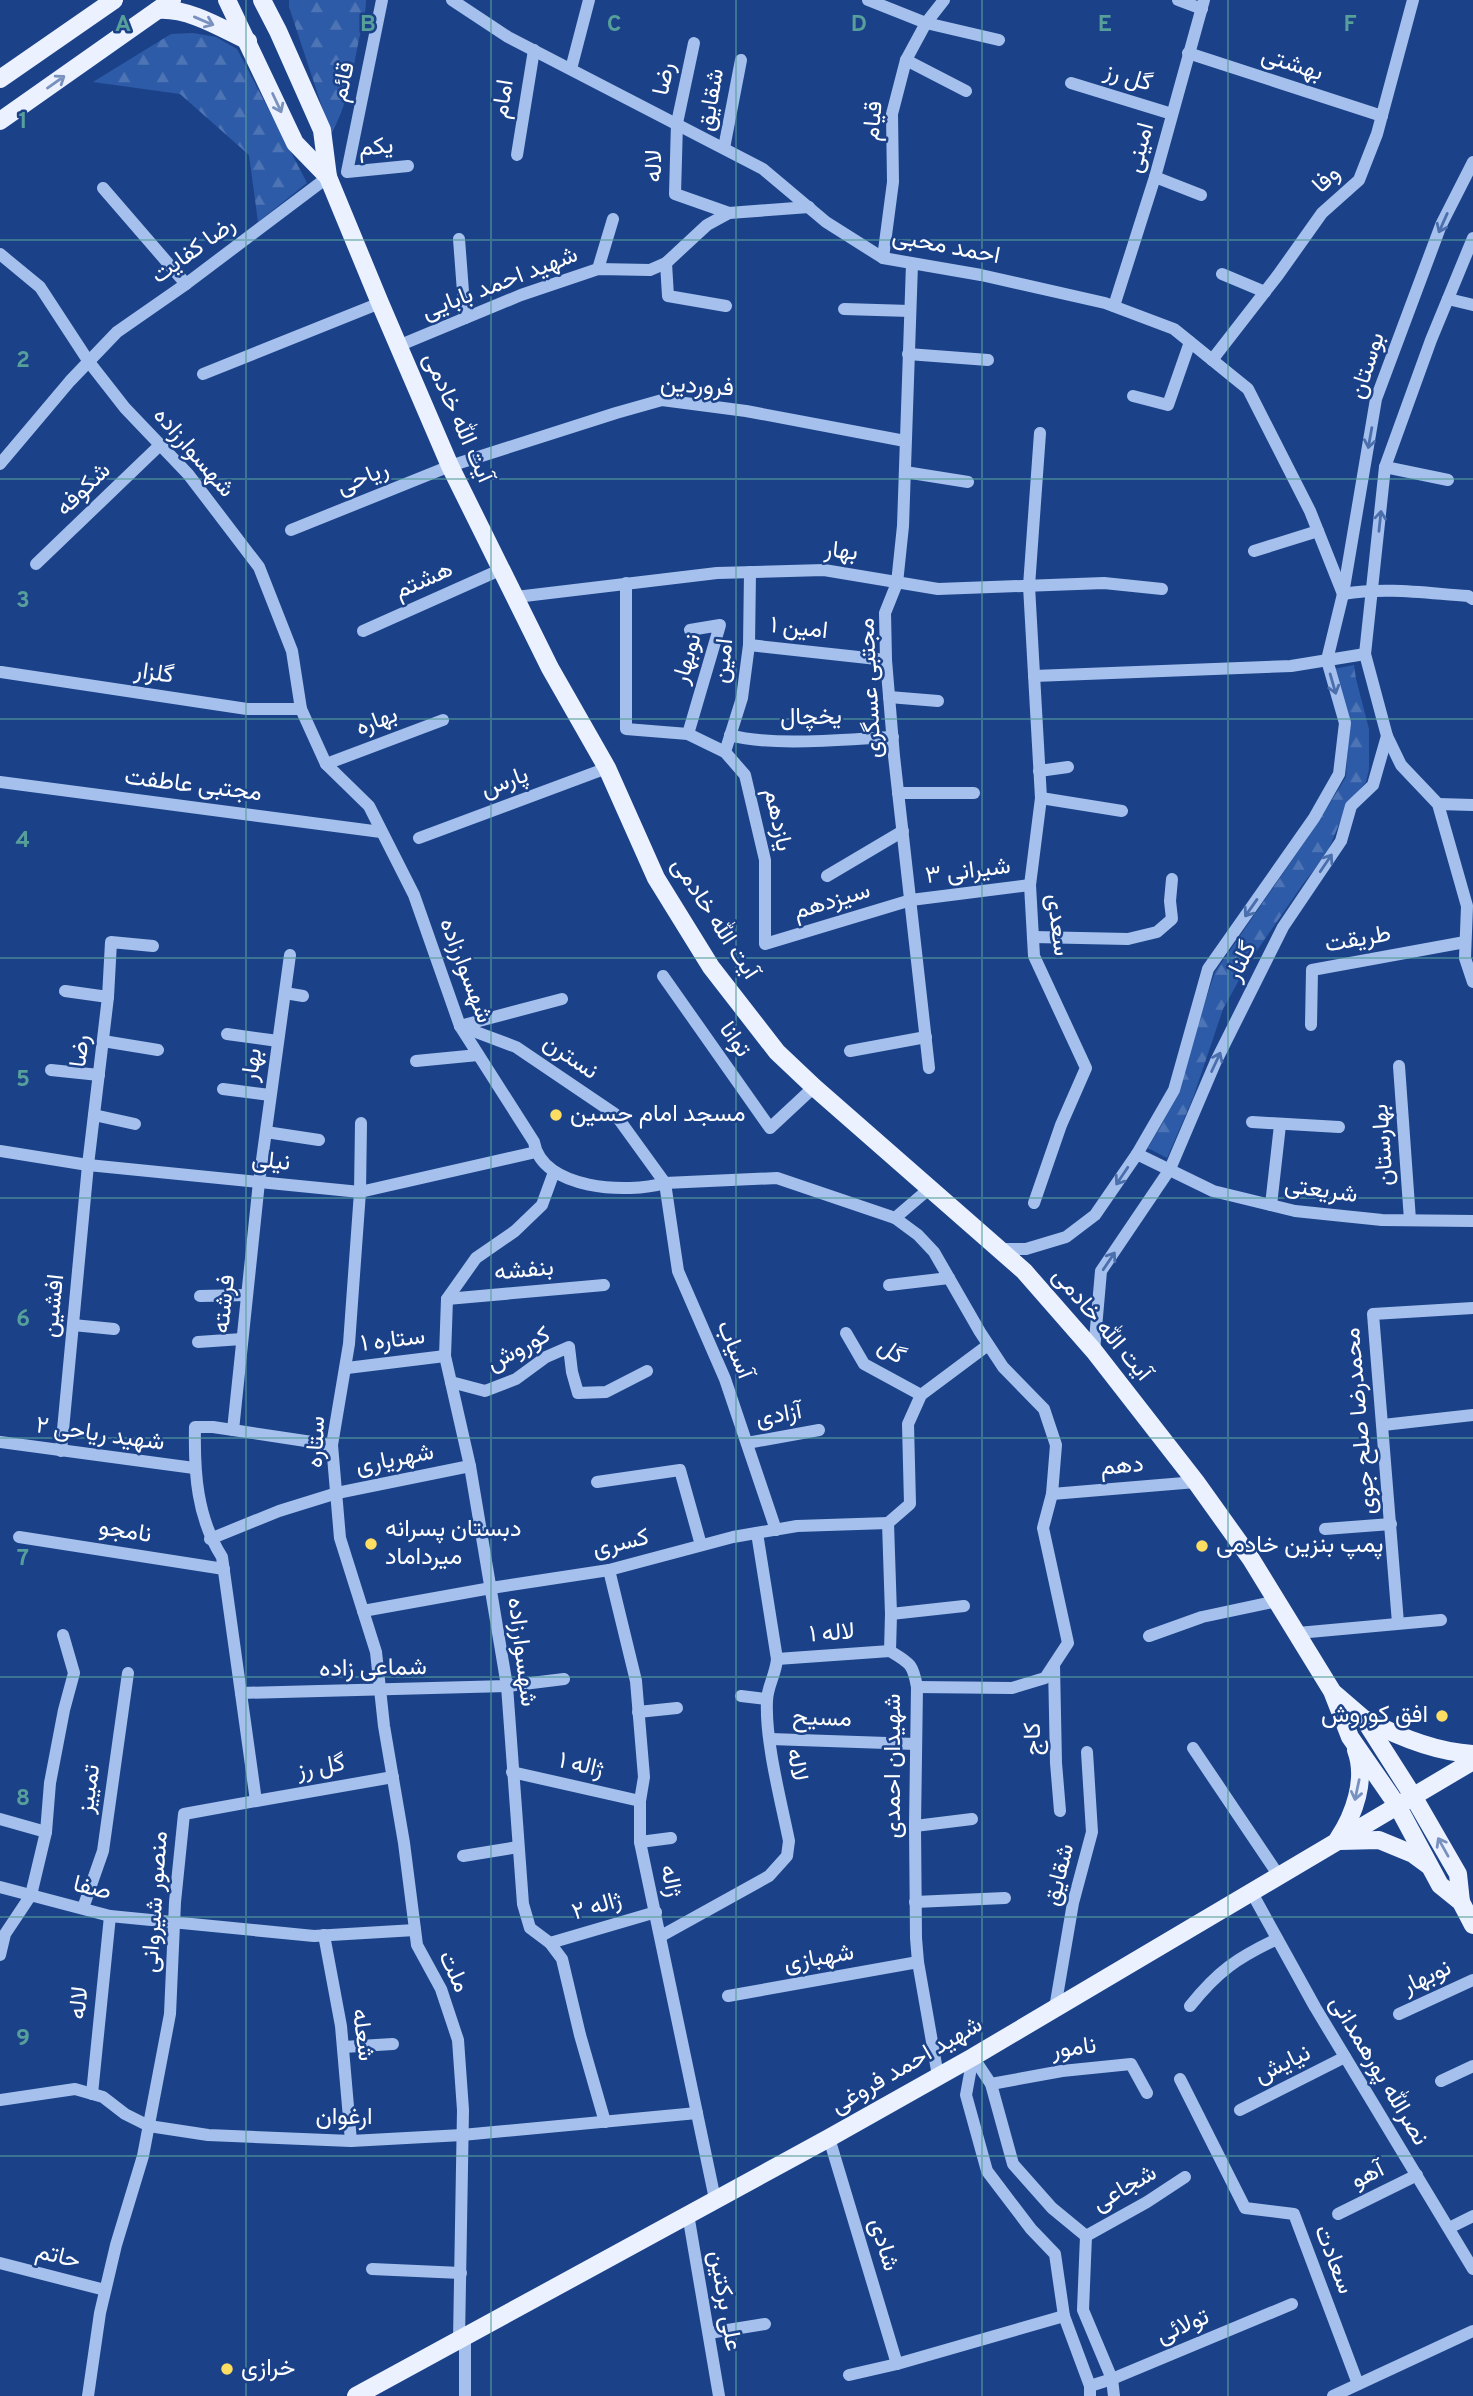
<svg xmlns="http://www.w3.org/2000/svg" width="1473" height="2396" viewBox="0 0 1473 2396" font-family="Overpass,Vazirmatn,sans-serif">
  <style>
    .forest { fill: url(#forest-firs) }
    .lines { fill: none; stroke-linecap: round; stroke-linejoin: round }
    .minor { stroke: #a5c0ec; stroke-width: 12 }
    .major { stroke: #ebf1ff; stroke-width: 18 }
    .oneway { stroke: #7991be }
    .oneway2 { stroke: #4b6eac }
    .grid { fill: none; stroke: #579f9a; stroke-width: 2; stroke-opacity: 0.55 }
    .poi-dot { fill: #fddd62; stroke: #1b4289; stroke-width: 2.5 }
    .labels { text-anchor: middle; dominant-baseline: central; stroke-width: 5; stroke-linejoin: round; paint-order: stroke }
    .street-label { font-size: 24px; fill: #fff; stroke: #1b4289 }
    .poi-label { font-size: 24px; fill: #fff; stroke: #1b4289; text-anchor: start }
    .grid-label { font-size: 23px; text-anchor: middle; font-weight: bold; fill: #579f9a; stroke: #1b4289; stroke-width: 5; stroke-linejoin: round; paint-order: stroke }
  </style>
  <defs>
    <pattern id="forest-firs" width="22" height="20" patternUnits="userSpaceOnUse" patternTransform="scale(1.75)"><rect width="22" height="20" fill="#2e5ba7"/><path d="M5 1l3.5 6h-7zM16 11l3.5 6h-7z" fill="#4d74b4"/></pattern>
  </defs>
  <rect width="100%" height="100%" fill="#1b4289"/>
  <!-- forest -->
  <g class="forest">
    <path d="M289 0H366C366 15 361 29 358 44 352 75 347 106 331 134L289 7Z"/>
    <polygon points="193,33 216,37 237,49 307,183 258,222 249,155 180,94 93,82 171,34"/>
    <polygon points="1354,665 1356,679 1369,729 1369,769 1366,782 1347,805 1327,853 1303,884 1249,962 1223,1009 1193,1098 1167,1158 1148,1148 1179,1093 1191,1044 1215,972 1317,824 1346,777 1349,726 1334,669"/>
  </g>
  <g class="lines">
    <!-- minor -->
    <g class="minor">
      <polyline points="382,0 347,172 408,166"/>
      <polyline points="452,0 508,37 763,169 826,222 883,258 981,275 1105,303 1174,329 1248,389 1310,511 1343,594"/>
      <polyline points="868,0 926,23 999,40"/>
      <polyline points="1178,0 1202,9"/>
      <polyline points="694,43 677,123 675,194 729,213"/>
      <polyline points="1188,53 1382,116"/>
      <polyline points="906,60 966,91"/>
      <polyline points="571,69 589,0"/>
      <polyline points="1071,83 1172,114"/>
      <polyline points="724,148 741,60"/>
      <polyline points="517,155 534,50"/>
      <polyline points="1155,177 1201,195"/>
      <polyline points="103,188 186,284"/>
      <polyline points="459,239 465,318"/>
      <path d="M0 254 40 287 89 362 125 408 188 474 259 567 292 651 301 709 326 764 369 806 414 895 460 1026 534 1142C542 1190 628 1194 665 1183L777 1178 895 1218 918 1235 934 1252 980 1332 1003 1367 1044 1409 1056 1445 1052 1494 1043 1528 1068 1643 1045 1678 1012 1688 917 1687"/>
      <polyline points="883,258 893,182 892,114 906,60 926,23 944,0"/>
      <polyline points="666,263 668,296 726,306"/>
      <polyline points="912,264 903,526 897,583 885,613 886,660 894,756 929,1068"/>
      <polyline points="598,269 613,219"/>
      <polyline points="1222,274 1265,292"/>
      <polyline points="1448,299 1473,305"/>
      <polyline points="1114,306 1155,177 1204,0"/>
      <polyline points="844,309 910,311"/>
      <polyline points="398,346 521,295 598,269 650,270 666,263 707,225 729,213 809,207"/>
      <polyline points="908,354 988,360"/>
      <polyline points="1212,360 1278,275 1322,213 1359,180 1377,134 1413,0"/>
      <polyline points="203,374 380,303"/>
      <polyline points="1133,396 1168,405 1190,342"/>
      <polyline points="0,464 70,381 117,332 186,284 328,177"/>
      <polyline points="1385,467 1448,480"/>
      <polyline points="905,472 968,482"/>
      <polyline points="291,530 450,466 616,413 662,400 746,411 905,441"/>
      <polyline points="1254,551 1318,531"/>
      <polyline points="36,564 160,445"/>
      <polyline points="626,583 626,729 688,734 725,752 745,775 765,860 765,944 911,900 1030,885"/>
      <path d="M1343 594C1386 587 1424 593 1468 596L1473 599"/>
      <polyline points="516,597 717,573 824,570 938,589 1104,583 1162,589"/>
      <polyline points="363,631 502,569"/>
      <polyline points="749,645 886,660"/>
      <polyline points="1,672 247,709 301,709"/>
      <polyline points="1034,676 1291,666 1365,654"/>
      <polyline points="889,697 938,701"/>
      <polyline points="688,734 720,625 690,630"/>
      <path d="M730 735C772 747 847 739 893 737"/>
      <polyline points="1387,736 1401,765 1438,804 1467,906 1465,958 1473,982"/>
      <polyline points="725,752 742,698 749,645 750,572"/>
      <polyline points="326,764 443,720"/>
      <polyline points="1039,771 1068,767"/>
      <polyline points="0,782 381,832"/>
      <polyline points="898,793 974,793"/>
      <polyline points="1041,798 1122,811"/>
      <polyline points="1438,804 1473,805"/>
      <polyline points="419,838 607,768"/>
      <polyline points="827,876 903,831"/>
      <polyline points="1033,937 1128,939 1157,932 1172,919 1170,901 1172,879"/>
      <polyline points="663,976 770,1128 814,1087"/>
      <polyline points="65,991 108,997"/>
      <polyline points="285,993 303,996"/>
      <polyline points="1311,1025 1312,970 1465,942"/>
      <polyline points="460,1026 516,1047 615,1114 665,1183 678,1271 725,1379 776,1530"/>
      <polyline points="460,1026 562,999"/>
      <polyline points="227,1034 278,1041"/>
      <polyline points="103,1041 158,1050"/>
      <polyline points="850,1051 926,1037"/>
      <polyline points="416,1061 478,1055"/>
      <polyline points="1399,1066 1410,1220"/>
      <polyline points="51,1070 99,1075"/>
      <polyline points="223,1089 270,1095"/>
      <polyline points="94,1115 135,1124"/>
      <polyline points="1252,1122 1339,1127"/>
      <polyline points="361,1123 360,1192 349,1344 332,1445 340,1538 376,1652 384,1726 404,1843 417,1945 441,1989 458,2040 463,2110 459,2340"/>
      <polyline points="266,1132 319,1140"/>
      <polyline points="0,1151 88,1165 360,1192 536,1152"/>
      <polyline points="1137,1154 1213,1191 1295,1211 1382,1220 1473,1221"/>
      <polyline points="554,1172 542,1205 515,1231 476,1258 447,1299 445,1356 470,1466 507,1686 523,1904 530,1928 550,1943 562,1959 580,2035 605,2122"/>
      <polyline points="1034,1203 1061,1125 1086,1068 1034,956 1030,885 1041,798 1029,586 1040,433"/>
      <polyline points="1271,1205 1280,1125"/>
      <polyline points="895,1218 930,1188"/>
      <polyline points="998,1249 1026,1249 1066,1237 1095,1215 1137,1154 1174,1090 1208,969 1314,818 1339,774 1345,723 1327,660 1343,594 1376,399 1441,225 1473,162"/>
      <polyline points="889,1285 949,1278"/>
      <polyline points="200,1296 247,1295"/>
      <polyline points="447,1299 604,1285"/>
      <polyline points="73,1325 114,1329"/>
      <polyline points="846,1333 864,1364 921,1395"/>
      <polyline points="198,1342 242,1339"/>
      <polyline points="1094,1351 1101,1271 1170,1169 1216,1061 1283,927 1341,841 1351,806 1373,785 1387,736 1365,654 1385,467 1431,340 1473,238"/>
      <polyline points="347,1368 445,1356"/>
      <polyline points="451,1382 485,1391 516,1379 546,1357 569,1347 572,1372 578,1393 606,1392 647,1371"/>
      <polyline points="1383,1425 1473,1415"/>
      <polyline points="233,1430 259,1182 290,955"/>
      <polyline points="0,1442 194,1468"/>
      <polyline points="747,1443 819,1430"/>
      <polyline points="61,1451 88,1165 108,997 111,942 153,946"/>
      <polyline points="597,1482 680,1470 701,1545"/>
      <polyline points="1052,1494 1196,1482"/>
      <path d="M888 1523 891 1614 890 1651C910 1663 913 1664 917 1687L915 1826 916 1938 918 1962 938 2076"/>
      <polyline points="888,1523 910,1504 908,1424 921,1395 988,1345"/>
      <polyline points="1325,1529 1391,1524"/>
      <polyline points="19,1537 224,1569"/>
      <polyline points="210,1539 279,1511 337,1493 470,1466"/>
      <polyline points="609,1570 636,1681 644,1777 640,1801 640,1842 715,2199"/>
      <polyline points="363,1611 491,1588 609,1570 733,1537 797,1526 888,1523"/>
      <polyline points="891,1614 964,1606"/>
      <polyline points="1398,1623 1373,1314 1473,1308"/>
      <polyline points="1298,1633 1441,1620"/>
      <polyline points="1149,1636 1202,1617 1277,1601"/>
      <polyline points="777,1659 890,1651"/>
      <polyline points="1054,1665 1056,1763 1060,1811"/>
      <polyline points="241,1693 507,1686 564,1679"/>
      <polyline points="741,1696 766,1699"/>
      <polyline points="638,1712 677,1708"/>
      <polyline points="770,1739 916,1744"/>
      <polyline points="1193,1748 1279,1876"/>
      <polyline points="512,1772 640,1801"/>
      <polyline points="256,1801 393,1777"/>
      <polyline points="0,1819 46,1832"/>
      <polyline points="915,1826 972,1819"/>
      <polyline points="640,1842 671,1838"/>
      <polyline points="463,1856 518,1847"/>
      <polyline points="0,1887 110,1916 314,1936 415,1930"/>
      <polyline points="1252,1893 1315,2007 1473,2269"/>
      <polyline points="915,1902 1005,1898"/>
      <polyline points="83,1908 103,1851 128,1673"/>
      <polyline points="324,1935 341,2026 351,2141"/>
      <path d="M661 1936 769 1876 787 1856 789 1841C781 1801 765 1741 767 1701 767 1687 776 1674 777 1659L757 1533"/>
      <polyline points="550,1943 656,1912"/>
      <polyline points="0,1955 5,1934 31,1895 46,1832 50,1783 64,1710 74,1673 63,1635"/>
      <polyline points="728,1996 918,1962"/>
      <path d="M1190 2006C1218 1971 1237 1958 1277 1939"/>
      <polyline points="1055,2008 1073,1903 1092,1832 1087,1752"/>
      <polyline points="1399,2014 1473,1980"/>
      <polyline points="343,2047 393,2044"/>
      <polyline points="973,2057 991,2084 1013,2164 1052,2208 1086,2236 1083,2310 1112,2379 1114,2396"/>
      <polyline points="973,2057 966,2095 987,2171 1031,2229 1055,2254 1064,2316 1090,2386 1090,2396"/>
      <polyline points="1180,2079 1245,2208 1294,2214 1358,2384"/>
      <polyline points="1441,2081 1473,2066"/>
      <polyline points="991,2084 1062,2071 1131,2064 1147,2093"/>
      <polyline points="92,2094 110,1916"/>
      <polyline points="0,2100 75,2089 103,2097 125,2114 149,2126 208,2135 351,2141 462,2135 697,2113"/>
      <polyline points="1240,2110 1345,2057"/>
      <polyline points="829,2138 897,2364"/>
      <polyline points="688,2214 719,2396"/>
      <polyline points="1338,2214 1417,2175"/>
      <polyline points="1449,2228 1473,2216"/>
      <polyline points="1086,2236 1147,2202 1185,2177"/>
      <polyline points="0,2263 105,2290"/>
      <polyline points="372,2269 461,2273"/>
      <polyline points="709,2333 765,2324"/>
      <polyline points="465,2336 465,2396"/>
      <polyline points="849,2375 897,2364 1064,2316"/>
      <polyline points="1090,2386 1112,2379 1292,2304"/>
      <path d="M88 2396 100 2313 116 2245 143 2156 170 2014 175 1902 184 1814 256 1801 222 1557C197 1518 194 1473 195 1427H213L332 1445"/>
      <polyline points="1333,2396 1473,2331"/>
    </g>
    <!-- major -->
    <g class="major">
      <polyline points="227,0 295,143 328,177 380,303 450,466 550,668 607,768 656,878 711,967 777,1052 814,1087 1024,1271 1094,1351 1196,1482 1251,1559 1332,1691 1350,1737 1397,1805 1440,1885 1461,1902 1473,1925"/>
      <polyline points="262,0 278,31 322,130 328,177"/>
      <path d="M158 10C189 8 221 28 248 41"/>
      <polyline points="0,79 114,0"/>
      <polyline points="0,121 172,0"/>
      <polyline points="1335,1694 1364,1719 1413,1796 1458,1874 1461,1902"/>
      <path d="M1367 1720C1399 1737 1436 1752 1473 1754"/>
      <path d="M1338 1839C1354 1815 1367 1779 1356 1750"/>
      <polyline points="1340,1841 1379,1840 1413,1854 1428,1865"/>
      <polyline points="356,2396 829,2138 973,2057 1473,1761"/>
    </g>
  </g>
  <!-- one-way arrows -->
  <defs><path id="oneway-shaft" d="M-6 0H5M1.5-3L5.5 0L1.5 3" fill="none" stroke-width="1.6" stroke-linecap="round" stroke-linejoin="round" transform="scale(1.75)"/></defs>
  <g class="oneway">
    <use href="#oneway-shaft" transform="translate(204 21) rotate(23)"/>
    <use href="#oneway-shaft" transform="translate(56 82) rotate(-35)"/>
    <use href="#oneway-shaft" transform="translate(277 103) rotate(65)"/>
    <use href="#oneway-shaft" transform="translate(1357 1790) rotate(102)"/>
    <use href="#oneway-shaft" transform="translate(1443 1847) rotate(-119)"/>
  </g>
  <g class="oneway2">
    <use href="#oneway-shaft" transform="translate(1443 223) rotate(114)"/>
    <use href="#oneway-shaft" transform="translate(1370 438) rotate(100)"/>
    <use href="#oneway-shaft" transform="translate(1380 521) rotate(-84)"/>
    <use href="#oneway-shaft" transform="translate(1333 684) rotate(74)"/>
    <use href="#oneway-shaft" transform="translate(1326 863) rotate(-56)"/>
    <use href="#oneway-shaft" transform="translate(1251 908) rotate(125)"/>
    <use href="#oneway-shaft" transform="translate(1216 1062) rotate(-65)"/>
    <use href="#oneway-shaft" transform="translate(1122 1176) rotate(124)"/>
    <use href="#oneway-shaft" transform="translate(1109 1261) rotate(-56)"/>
  </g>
  <!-- grid -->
  <path class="grid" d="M246 0V2396M491 0V2396M736 0V2396M982 0V2396M1228 0V2396M0 240H1473M0 479H1473M0 719H1473M0 958H1473M0 1198H1473M0 1438H1473M0 1677H1473M0 1917H1473M0 2156H1473"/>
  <!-- markers -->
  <g class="poi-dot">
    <circle cx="556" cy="1115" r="7"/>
    <circle cx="371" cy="1544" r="7"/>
    <circle cx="1202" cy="1546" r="7"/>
    <circle cx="1442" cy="1716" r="7"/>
    <circle cx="227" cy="2369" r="7"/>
  </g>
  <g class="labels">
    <!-- street labels -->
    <g class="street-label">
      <text transform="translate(1292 65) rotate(18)">بهشتی</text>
      <text transform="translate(1128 78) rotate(17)">گل رز</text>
      <text transform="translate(665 79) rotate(-78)">رضا</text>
      <text transform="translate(344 82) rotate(-78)">قائم</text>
      <text transform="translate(504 99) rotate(-81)">امام</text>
      <text transform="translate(712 100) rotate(-80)">شقایق</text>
      <text transform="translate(874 121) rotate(-85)">قیام</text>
      <text transform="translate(376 148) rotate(-6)">یکم</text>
      <text transform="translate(1141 148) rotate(-75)">امینی</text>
      <text transform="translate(655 166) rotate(-89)">لاله</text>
      <text transform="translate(1327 180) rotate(-44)">وفا</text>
      <text transform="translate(946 247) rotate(11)">احمد محبی</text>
      <text transform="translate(194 251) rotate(-36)">رضا کفایت</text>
      <text transform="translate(500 284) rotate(-21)">شهید احمد بابایی</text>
      <text transform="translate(1368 366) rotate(-72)">بوستان</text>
      <text transform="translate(697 387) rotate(4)">فروردین</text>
      <text transform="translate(457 418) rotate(66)">آیت الله خادمی</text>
      <text transform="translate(193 453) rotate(49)">شهسوارزاده</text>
      <text transform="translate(363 479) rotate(-22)">ریاحی</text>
      <text transform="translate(84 490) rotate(-44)">شکوفه</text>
      <text transform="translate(841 552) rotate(6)">بهار</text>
      <text transform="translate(424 581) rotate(-24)">هشتم</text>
      <text transform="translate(799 629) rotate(6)">امین ۱</text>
      <text transform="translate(688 659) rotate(-74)">نوبهار</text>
      <text transform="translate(724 661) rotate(-84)">امین</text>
      <text transform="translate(154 674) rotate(8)">گلزار</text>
      <text transform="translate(871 688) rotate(-93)">مجتبی عسگری</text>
      <text transform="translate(811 718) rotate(-1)">یخچال</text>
      <text transform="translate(377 722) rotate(-21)">بهاره</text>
      <text transform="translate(505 783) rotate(-20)">پارس</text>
      <text transform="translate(193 786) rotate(7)">مجتبی عاطفت</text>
      <text transform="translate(777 820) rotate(78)">یازدهم</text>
      <text transform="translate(968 872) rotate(-7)">شیرانی ۳</text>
      <text transform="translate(832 902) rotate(-17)">سیزدهم</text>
      <text transform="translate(714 919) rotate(57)">آیت الله خادمی</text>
      <text transform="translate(1057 925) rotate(83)">سعدی</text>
      <text transform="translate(1358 940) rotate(-10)">طریقت</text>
      <text transform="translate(1242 962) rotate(-64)">گلنار</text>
      <text transform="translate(465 971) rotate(69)">شهسوارزاده</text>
      <text transform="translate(734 1040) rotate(55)">توانا</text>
      <text transform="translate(81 1051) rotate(-83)">رضا</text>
      <text transform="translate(570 1058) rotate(34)">نسترن</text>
      <text transform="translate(253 1065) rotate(-82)">بهار</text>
      <text transform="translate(1384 1145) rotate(-94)">بهارستان</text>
      <text transform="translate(271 1162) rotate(6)">نیلی</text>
      <text transform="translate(1321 1191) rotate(8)">شریعتی</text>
      <text transform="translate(524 1271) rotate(-5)">بنفشه</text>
      <text transform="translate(225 1304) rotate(-84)">فرشته</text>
      <text transform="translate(54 1306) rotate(-84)">افشین</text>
      <text transform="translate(1101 1325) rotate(50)">آیت الله خادمی</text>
      <text transform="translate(393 1341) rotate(-7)">ستاره ۱</text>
      <text transform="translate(519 1350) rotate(-28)">کوروش</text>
      <text transform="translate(734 1350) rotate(68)">آسیاب</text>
      <text transform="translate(891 1352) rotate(35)">گل</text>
      <text transform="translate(779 1416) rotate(-10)">آزادی</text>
      <text transform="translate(1361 1421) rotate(-95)">محمدرضا صلح جوی</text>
      <text transform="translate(100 1435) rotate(8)">شهید ریاحی ۲</text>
      <text transform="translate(317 1442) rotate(-87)">ستاره</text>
      <text transform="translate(395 1460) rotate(-11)">شهریاری</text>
      <text transform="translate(1122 1467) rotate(-5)">دهم</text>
      <text transform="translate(125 1532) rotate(9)">نامجو</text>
      <text transform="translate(621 1544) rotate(-13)">کسری</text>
      <text transform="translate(832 1634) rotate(-4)">لاله ۱</text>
      <text transform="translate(521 1652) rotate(83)">شهسوارزاده</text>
      <text transform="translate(373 1669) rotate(-1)">شماعی زاده</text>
      <text transform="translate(822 1719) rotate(2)">مسیح</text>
      <text transform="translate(1034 1739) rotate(-91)">کاج</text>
      <text transform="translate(796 1765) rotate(80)">لاله</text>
      <text transform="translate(581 1766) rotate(13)">ژاله ۱</text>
      <text transform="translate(894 1766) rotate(-90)">شهیدان احمدی</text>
      <text transform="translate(321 1768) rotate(-10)">گل رز</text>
      <text transform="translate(90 1789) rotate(-82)">تمییز</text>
      <text transform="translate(1060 1875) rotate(-76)">شقایق</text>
      <text transform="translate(670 1881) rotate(78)">ژاله</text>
      <text transform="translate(92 1889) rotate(14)">صفا</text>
      <text transform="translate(156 1902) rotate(-86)">منصور شیروانی</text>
      <text transform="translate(597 1907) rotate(-16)">ژاله ۲</text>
      <text transform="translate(819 1959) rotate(-10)">شهبازی</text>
      <text transform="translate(453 1972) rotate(65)">ملت</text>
      <text transform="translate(1427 1978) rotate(-25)">نوبهار</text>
      <text transform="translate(80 2003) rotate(-84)">لاله</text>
      <text transform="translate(362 2035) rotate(83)">شعله</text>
      <text transform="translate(1074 2049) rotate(-7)">نامور</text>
      <text transform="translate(1283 2065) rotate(-26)">نیایش</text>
      <text transform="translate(907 2066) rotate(-30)">شهید احمد فروغی</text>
      <text transform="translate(1378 2071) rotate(59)">نصرالله پورهمدانی</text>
      <text x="344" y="2118">ارغوان</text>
      <text transform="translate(1368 2176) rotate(-26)">آهو</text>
      <text transform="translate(1125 2189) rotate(-30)">شجاعی</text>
      <text transform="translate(883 2245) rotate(73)">شادی</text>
      <text transform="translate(58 2257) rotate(14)">حاتم</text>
      <text transform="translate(1333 2260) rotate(69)">سعادت</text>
      <text transform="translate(724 2301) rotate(80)">علی برکتین</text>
      <text transform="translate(1183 2327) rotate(-23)">تولائی</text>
    </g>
    <!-- poi labels -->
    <g class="poi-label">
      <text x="570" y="1115">مسجد امام حسین</text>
      <text x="385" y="1530">دبستان پسرانه<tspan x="385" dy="28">میرداماد</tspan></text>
      <text x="1216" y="1546">پمپ بنزین خادمی</text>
      <text x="1428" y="1716" text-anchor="end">افق کوروش</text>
      <text x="241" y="2369">خرازی</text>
    </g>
  </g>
  <g class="grid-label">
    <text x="123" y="31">A</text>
    <text x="368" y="31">B</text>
    <text x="614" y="31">C</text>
    <text x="859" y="31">D</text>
    <text x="1105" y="31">E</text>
    <text x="1350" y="31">F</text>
    <text x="23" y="128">1</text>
    <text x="23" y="367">2</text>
    <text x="23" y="607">3</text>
    <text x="23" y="847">4</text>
    <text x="23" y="1086">5</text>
    <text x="23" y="1326">6</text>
    <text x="23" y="1565">7</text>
    <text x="23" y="1805">8</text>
    <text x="23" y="2045">9</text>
  </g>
</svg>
